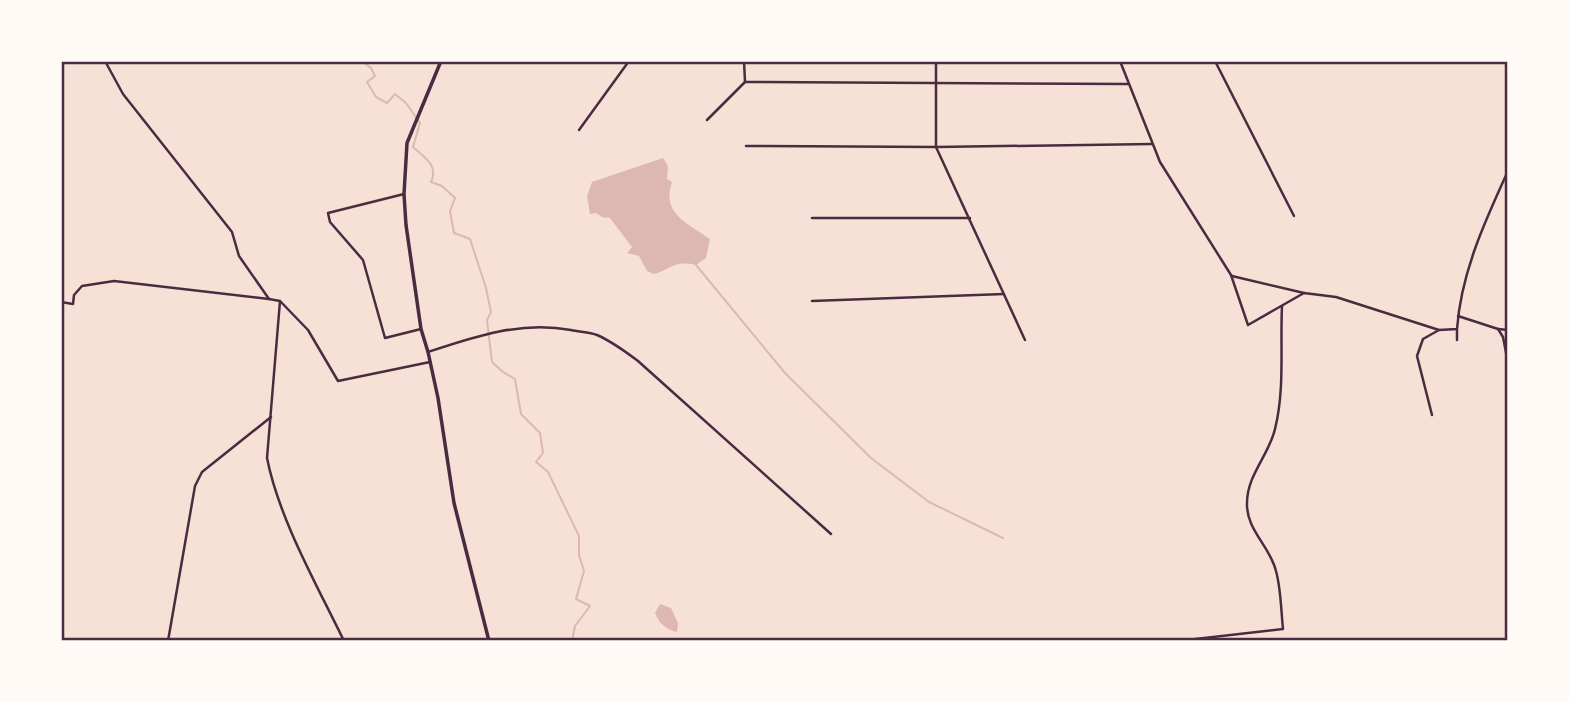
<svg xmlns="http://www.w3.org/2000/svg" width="1569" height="702" viewBox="0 0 1569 702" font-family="'Playfair Display',serif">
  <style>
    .water { fill: #dcb8b0 }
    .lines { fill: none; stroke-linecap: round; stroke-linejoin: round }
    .stream { stroke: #dcb8b0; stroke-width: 2 }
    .minor { stroke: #4a2c40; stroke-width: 2.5 }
    .tertiary { stroke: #4a2c40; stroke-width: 3.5 }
    .neatline { fill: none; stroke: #4a2c40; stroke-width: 2.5 }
  </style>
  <rect width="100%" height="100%" fill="#f7e1d7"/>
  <!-- water -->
  <g class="water">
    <path d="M663 158 668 166 667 179 672 182C661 214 688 223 710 239L706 258 696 265C673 260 672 269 654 274L647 271 639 256 627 253 632 247 610 218 602 217 596 213 590 214 587 196 592 182Z"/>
    <path d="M660 604 671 608 678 623 677 632C666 630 659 623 655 613Z"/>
  </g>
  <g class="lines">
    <!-- stream -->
    <g class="stream">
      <path d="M362 61 371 68 375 76 367 82 376 97 387 103 395 94 406 103 420 123 413 147C424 157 439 165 431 182L442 186 455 198 450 211 454 233 470 239 486 288 491 312 487 320 492 362 503 372 515 379 521 414 540 433 543 453 536 462 548 472 579 536V555L584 571 576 599 590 606 575 626 572 641"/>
      <polyline points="696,265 785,373 871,458 929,502 1003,538"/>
    </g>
    <!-- minor -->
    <g class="minor">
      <polyline points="105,61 123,94 232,232 239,256 269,299"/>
      <polyline points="744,61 745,82"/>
      <polyline points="936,61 936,147 1025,340"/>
      <path d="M1120 61 1160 162 1231 275 1248 325 1304 293 1336 297 1439 330 1457 329C1461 273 1485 221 1508 171"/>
      <polyline points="1215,61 1294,216"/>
      <polyline points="707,120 745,82 1128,84"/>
      <polyline points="579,130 629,61"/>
      <polyline points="746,146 936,147 1152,144"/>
      <polyline points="404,194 328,213 330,222 363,260 385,338 421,329"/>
      <polyline points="812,218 970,218"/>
      <polyline points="1232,276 1304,293"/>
      <path d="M280 301 267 458C279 519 317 585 344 641"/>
      <polyline points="812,301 1004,294"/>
      <polyline points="61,302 73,304 74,295 82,286 114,281 269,299 280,301 308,330 338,381 430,362"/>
      <polyline points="1458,316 1498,329 1503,337 1508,363"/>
      <polyline points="1457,329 1457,340"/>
      <polyline points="1498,329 1508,330"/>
      <path d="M428 352C476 336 520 321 571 330 579 332 589 332 597 335 613 342 626 352 638 361L831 534"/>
      <polyline points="1432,415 1417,356 1423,339 1439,330"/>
      <polyline points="168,641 195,486 202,472 271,417"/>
      <path d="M1178 641 1283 629C1281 610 1281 589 1276 571 1270 546 1246 530 1247 503 1247 475 1269 455 1275 429 1285 389 1280 346 1282 306"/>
    </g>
    <!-- tertiary -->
    <polyline class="tertiary" points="441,61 407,143 404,194 406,225 421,329 428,352 438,398 454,503 489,641"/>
  </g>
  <!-- border -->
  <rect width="1569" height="702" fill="none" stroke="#fffaf5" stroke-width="126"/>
  <rect x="63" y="63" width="1443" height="576" class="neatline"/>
</svg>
